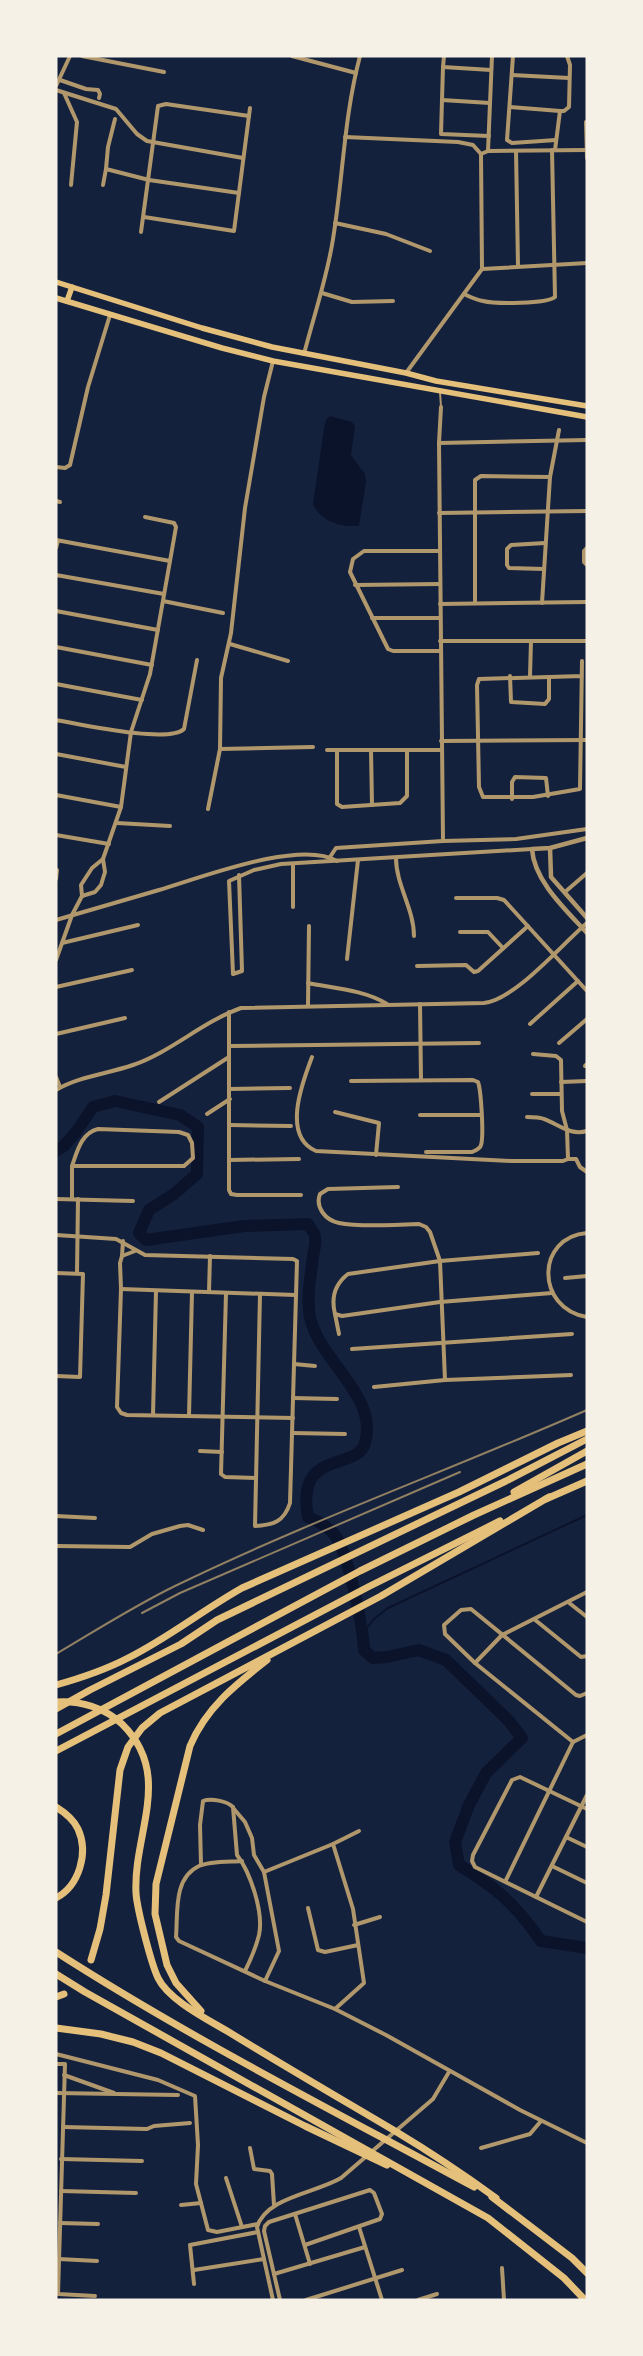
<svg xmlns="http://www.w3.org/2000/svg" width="643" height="2356" viewBox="0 0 643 2356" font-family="'Public Sans',sans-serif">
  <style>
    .water { fill: #0b132b }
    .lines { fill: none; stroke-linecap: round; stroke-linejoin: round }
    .stream { stroke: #0b132b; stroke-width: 2 }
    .river { stroke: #0b132b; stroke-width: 12 }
    .service { stroke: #b1986c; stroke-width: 2 }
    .minor { stroke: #b1986c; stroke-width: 4 }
    .tertiary { stroke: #b1986c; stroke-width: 4.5 }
    .primary { stroke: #e5c07b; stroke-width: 5.5 }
    .motorway { stroke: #e5c07b; stroke-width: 7 }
    .rail { stroke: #918062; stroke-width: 2 }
  </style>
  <rect width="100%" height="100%" fill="#14213d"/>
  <!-- water -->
  <path class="water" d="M330 416 352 422 355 426 351 455 365 474 366 482 359 526C340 527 321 522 313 504L324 428 326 420Z"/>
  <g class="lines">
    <!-- stream -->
    <polyline class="stream" points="363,1633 374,1619 388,1608 587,1515"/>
    <!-- river -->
    <path class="river" d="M56 1151 64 1146 76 1132 93 1107 115 1101 180 1115 198 1127 197 1174 174 1194 149 1210 139 1233 146 1240 244 1226 308 1224C310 1228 315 1233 315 1237 316 1243 314 1251 313 1256 311 1275 306 1298 310 1317 319 1361 379 1396 365 1443 357 1472 295 1448 308 1517 318 1521 327 1526 334 1534 348 1550 363 1628 364 1650L373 1658 387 1657 419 1650 446 1660 509 1721 522 1738 486 1773 469 1805 455 1842 459 1865C497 1888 516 1905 541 1941L587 1948"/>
    <!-- service -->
    <polyline class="service" points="440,392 441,407"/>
    <!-- minor -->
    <g class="minor">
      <polyline points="82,56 164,72"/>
      <polyline points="292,56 356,73"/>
      <polyline points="444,56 443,67 491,70"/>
      <polyline points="513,56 507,140 512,143 556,140"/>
      <polyline points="443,67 442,100 490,103"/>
      <polyline points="512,75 569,78"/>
      <polyline points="60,80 86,89 98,90 100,94 99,98"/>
      <polyline points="56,86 70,56"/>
      <polyline points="56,90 116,109 137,134 147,141 243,158"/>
      <polyline points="64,93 77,122 71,185"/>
      <polyline points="442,100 441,134 489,136"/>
      <polyline points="510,107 560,111"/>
      <polyline points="115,119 108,147 106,169 149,180 239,193"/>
      <polyline points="586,122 587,158"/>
      <polyline points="345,137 458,142 473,145 481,154"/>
      <polyline points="555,150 560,111 564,111 569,107 570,65 567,56"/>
      <polyline points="488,151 492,56"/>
      <polyline points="516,151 518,266"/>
      <polyline points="481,154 488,151 587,150"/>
      <polyline points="103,185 106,169"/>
      <polyline points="144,217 234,231 250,108"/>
      <polyline points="335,223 386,234 430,251"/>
      <polyline points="141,232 158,106 166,104 249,116"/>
      <polyline points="482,269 587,263"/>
      <polyline points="322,293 352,302 393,301"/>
      <path d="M464 294C470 297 477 300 483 301 495 304 547 304 555 297L552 150"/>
      <path d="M304 354C314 315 327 278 333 239 343 178 344 116 360 56"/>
      <polyline points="406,373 482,269 481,154"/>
      <polyline points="441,407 439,443 443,841"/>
      <polyline points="439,443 587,440"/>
      <polyline points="56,467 65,468 70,465 88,387 110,315"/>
      <polyline points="56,501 60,502"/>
      <polyline points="439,513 587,511"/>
      <polyline points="145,517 174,523 176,527 170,561"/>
      <polyline points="56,540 170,561 150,674 131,732 121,807 103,859 105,872 101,885 95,892 82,896"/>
      <polyline points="56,548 58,541"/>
      <polyline points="587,548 584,551 584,562 587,565"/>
      <polyline points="440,551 364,551 353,559 350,572 388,649 393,651 440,651"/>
      <polyline points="544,569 509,568 507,565 507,549 511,545 545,543"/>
      <polyline points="56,575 164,594"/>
      <polyline points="355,585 440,584"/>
      <polyline points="163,601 223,613"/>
      <polyline points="475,603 475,480 481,476 550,477"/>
      <polyline points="542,603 550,477 559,430"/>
      <polyline points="440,604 587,602"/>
      <polyline points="56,611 158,630"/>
      <polyline points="372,618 440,618"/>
      <polyline points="440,641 587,641"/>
      <polyline points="230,644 288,661"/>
      <polyline points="56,647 152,665"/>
      <polyline points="582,661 580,789 533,797 483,797 479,787 477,685 479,679 582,676"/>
      <polyline points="510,676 511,702 545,704 549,699 549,677"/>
      <polyline points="530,676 531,641"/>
      <polyline points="56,684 142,700"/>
      <path d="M56 720C80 724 168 744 184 729L197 660"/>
      <polyline points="441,741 587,740"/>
      <polyline points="220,749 313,747"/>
      <polyline points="327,750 441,750"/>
      <polyline points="337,750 337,804 342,807 400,803 407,796 407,750"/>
      <polyline points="371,750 372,805"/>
      <polyline points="56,754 126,767"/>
      <polyline points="56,795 121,807"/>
      <polyline points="512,799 512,782 515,777 546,778 548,796"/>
      <polyline points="208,809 220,749 221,678 231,633 245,508 264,397 273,361"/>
      <polyline points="117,823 170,826"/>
      <polyline points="56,835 109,844"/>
      <polyline points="330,857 336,848 443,841 516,839 587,829"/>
      <path d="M396 858C396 885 414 909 414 936"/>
      <polyline points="239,875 242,971 233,974 229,881 254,870 281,864 532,849"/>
      <polyline points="56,879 57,870"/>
      <polyline points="565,892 587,873"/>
      <polyline points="456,898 497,898 504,900 587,991"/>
      <polyline points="293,907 293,864"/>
      <path d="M56 920C91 910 125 900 159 890 200 878 300 839 337 861"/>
      <polyline points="460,932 488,932 503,948"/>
      <polyline points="62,943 138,925"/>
      <polyline points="347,959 358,860"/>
      <polyline points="56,960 72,915 82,896 81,885 92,868 103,859"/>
      <polyline points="417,966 466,965 474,972 478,971 528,926"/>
      <path d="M308 983C333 988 365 990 387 1004"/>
      <polyline points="56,987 132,970"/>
      <polyline points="420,1004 421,1080"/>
      <polyline points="308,1006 309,926"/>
      <polyline points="229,1012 229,1190 231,1194 237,1195 301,1195"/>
      <polyline points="530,1024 578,981"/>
      <polyline points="56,1034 125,1018"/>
      <polyline points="559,1043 587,1019"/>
      <polyline points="229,1046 479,1043"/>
      <path d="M312 1057C303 1081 281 1136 316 1151L511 1161H563L568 1159 567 1130 562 1111 561 1060 556 1056 533 1054"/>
      <polyline points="585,1066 587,1064"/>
      <polyline points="56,1077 60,1087"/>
      <path d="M351 1081 473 1080 478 1082C481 1090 484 1136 481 1145 480 1149 476 1150 472 1152H426"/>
      <polyline points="561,1082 587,1081"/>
      <polyline points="230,1089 290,1088"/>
      <path d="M56 1090C80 1076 107 1074 133 1065 171 1052 202 1022 241 1008L484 1003C515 1000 562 944 587 923"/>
      <polyline points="532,1094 561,1094"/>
      <polyline points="159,1102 229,1057"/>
      <polyline points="335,1112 379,1123 376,1155"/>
      <polyline points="207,1114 230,1099"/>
      <polyline points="420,1115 481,1115"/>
      <path d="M527 1117C532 1117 539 1117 544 1119 558 1124 570 1136 587 1131"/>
      <polyline points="230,1125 291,1126"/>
      <polyline points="568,1159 576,1159 580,1167 587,1172"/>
      <polyline points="229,1160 299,1159"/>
      <path d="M72 1166C77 1152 81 1133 98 1129L179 1132 188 1135 192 1143 193 1158 184 1166H72V1199"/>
      <path d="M398 1187 328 1189 320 1194C315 1207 325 1220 339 1223 357 1227 399 1225 419 1224L426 1227 430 1232 440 1261 445 1380"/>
      <polyline points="56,1199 133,1201"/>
      <path d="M587 1233C536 1237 535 1308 587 1317"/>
      <path d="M56 1235 116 1239 145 1255 293 1259 297 1261 290 1503C284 1522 273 1525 255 1526L260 1294"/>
      <polyline points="135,1251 122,1256 120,1263 121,1289 117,1407 121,1413 127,1415 293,1418"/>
      <path d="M538 1253 440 1261 348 1274C335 1284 331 1298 335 1314L342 1316 440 1302 552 1293"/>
      <polyline points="122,1256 123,1241"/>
      <polyline points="56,1273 83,1274 80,1377 56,1376"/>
      <polyline points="77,1273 78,1199"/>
      <polyline points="565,1278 587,1276"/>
      <polyline points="121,1289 295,1295"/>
      <polyline points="209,1292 210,1256"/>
      <polyline points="226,1293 221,1474 225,1477 256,1478"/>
      <polyline points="335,1314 339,1334"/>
      <polyline points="352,1349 572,1334"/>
      <polyline points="294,1364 315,1366"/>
      <polyline points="374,1387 445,1380 571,1375"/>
      <polyline points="293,1398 337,1399"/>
      <polyline points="153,1415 156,1291"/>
      <polyline points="189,1416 192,1292"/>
      <polyline points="292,1433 345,1434"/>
      <polyline points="200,1451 222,1452"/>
      <polyline points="56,1516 95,1518"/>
      <polyline points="56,1546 130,1547 152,1534 180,1526 188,1525 203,1530"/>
      <polyline points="568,1602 587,1617"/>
      <polyline points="534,1619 581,1657 587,1656"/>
      <polyline points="475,1663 502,1635 587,1592"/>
      <polyline points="573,1742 475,1663 445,1634 444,1625 461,1610 471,1609 576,1695 580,1696 587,1693"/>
      <polyline points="234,1809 245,1822 252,1838 254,1855 264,1872 279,1951 265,1981"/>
      <polyline points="587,1809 520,1777 512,1780 473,1855 472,1861 475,1867 587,1922"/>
      <polyline points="566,1837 587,1847"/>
      <path d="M242 1861C230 1862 210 1861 199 1866 173 1878 178 1913 176 1937L179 1941 265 1981 335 2009 386 2035 520 2110 587 2143"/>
      <path d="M201 1865 200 1825 203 1801C211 1798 227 1801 233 1807L237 1855C250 1872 264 1912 259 1935 256 1947 251 1959 245 1971"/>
      <polyline points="552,1866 587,1883"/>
      <polyline points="264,1872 333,1844"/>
      <polyline points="506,1880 573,1742 587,1735"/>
      <polyline points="536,1897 587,1795"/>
      <polyline points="308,1908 318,1950 325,1952 358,1945"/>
      <polyline points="354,1925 380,1917"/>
      <polyline points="335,2009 364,1983 353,1909 333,1844 359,1831"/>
      <polyline points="56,2054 158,2080 195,2096 198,2145 196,2184 208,2230 217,2232 258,2224"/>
      <polyline points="56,2064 65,2064 58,2294 95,2296"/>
      <polyline points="64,2075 114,2093"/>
      <polyline points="56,2093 178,2095"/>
      <polyline points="63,2127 147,2129 154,2126 190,2123"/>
      <polyline points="250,2148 254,2169 270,2171 272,2174 274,2205"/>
      <polyline points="481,2148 530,2134 541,2121"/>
      <polyline points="61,2159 142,2161"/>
      <polyline points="226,2178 242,2227"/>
      <polyline points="61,2191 136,2193"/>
      <polyline points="181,2205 201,2203"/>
      <polyline points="295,2214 310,2264"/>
      <polyline points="60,2223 98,2224"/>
      <polyline points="359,2227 382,2300"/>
      <polyline points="59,2259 97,2261"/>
      <polyline points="502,2268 504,2300"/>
      <polyline points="194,2270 264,2259"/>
      <polyline points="274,2274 365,2247"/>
      <polyline points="194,2284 190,2245 258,2232"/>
      <path d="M273 2300 257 2227C266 2197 316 2193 341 2178L433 2099 449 2072"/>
      <polyline points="280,2300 264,2231 265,2226 269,2222 370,2190 374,2193 382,2214 380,2219 305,2245"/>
      <polyline points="306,2300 402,2270"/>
      <polyline points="418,2300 437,2294"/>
    </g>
    <!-- tertiary -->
    <g class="tertiary">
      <path d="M587 838 550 848 532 849C534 881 566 910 587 933"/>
      <polyline points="550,848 551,877 587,918"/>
    </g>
    <!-- primary -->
    <g class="primary">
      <polyline points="56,282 202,328 272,347 406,373 436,381 587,406"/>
      <polyline points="56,298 222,348 273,361 587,417"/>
      <polyline points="67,301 72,287"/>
    </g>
    <!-- motorway -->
    <g class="motorway">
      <polyline points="514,1492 587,1451"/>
      <polyline points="546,1499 587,1481"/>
      <path d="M56 1685C81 1678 105 1670 128 1658 168 1638 203 1610 242 1588L459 1492 558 1443 587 1431"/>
      <path d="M56 1702C80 1700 105 1708 122 1724 174 1775 133 1833 136 1893 137 1909 151 1963 158 1978 169 2001 211 2021 232 2034 286 2067 341 2099 395 2131 430 2152 463 2174 496 2198"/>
      <polyline points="56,1709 90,1690 181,1644 217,1620 506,1481 587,1439"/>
      <polyline points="56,1734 360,1571 474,1515 587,1464"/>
      <polyline points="56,1751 368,1587 500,1521"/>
      <path d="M56 1807C64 1812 74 1820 78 1829 89 1853 79 1886 56 1898"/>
      <path d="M56 1952C190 2038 334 2111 474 2187"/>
      <polyline points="91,1960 100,1929 106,1895 120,1770 128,1747 142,1728 160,1713 381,1596 549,1497"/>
      <polyline points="56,1974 85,1992 488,2218 564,2278 585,2300"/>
      <polyline points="56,1997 64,1994"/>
      <path d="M201 2011 176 1983 167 1965 155 1914 156 1884 190 1746C206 1708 235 1685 267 1660"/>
      <polyline points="56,2028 101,2034 133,2042 161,2053 305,2126 387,2165"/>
      <polyline points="492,2197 572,2258 587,2273"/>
    </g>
    <!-- rail -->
    <g class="rail">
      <polyline points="142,1613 180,1593 460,1472"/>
      <path d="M56 1654C95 1631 134 1606 175 1586 309 1521 450 1470 587 1410"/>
    </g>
  </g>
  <!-- border -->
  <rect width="643" height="2356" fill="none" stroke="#f6f1e7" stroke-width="115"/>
</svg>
